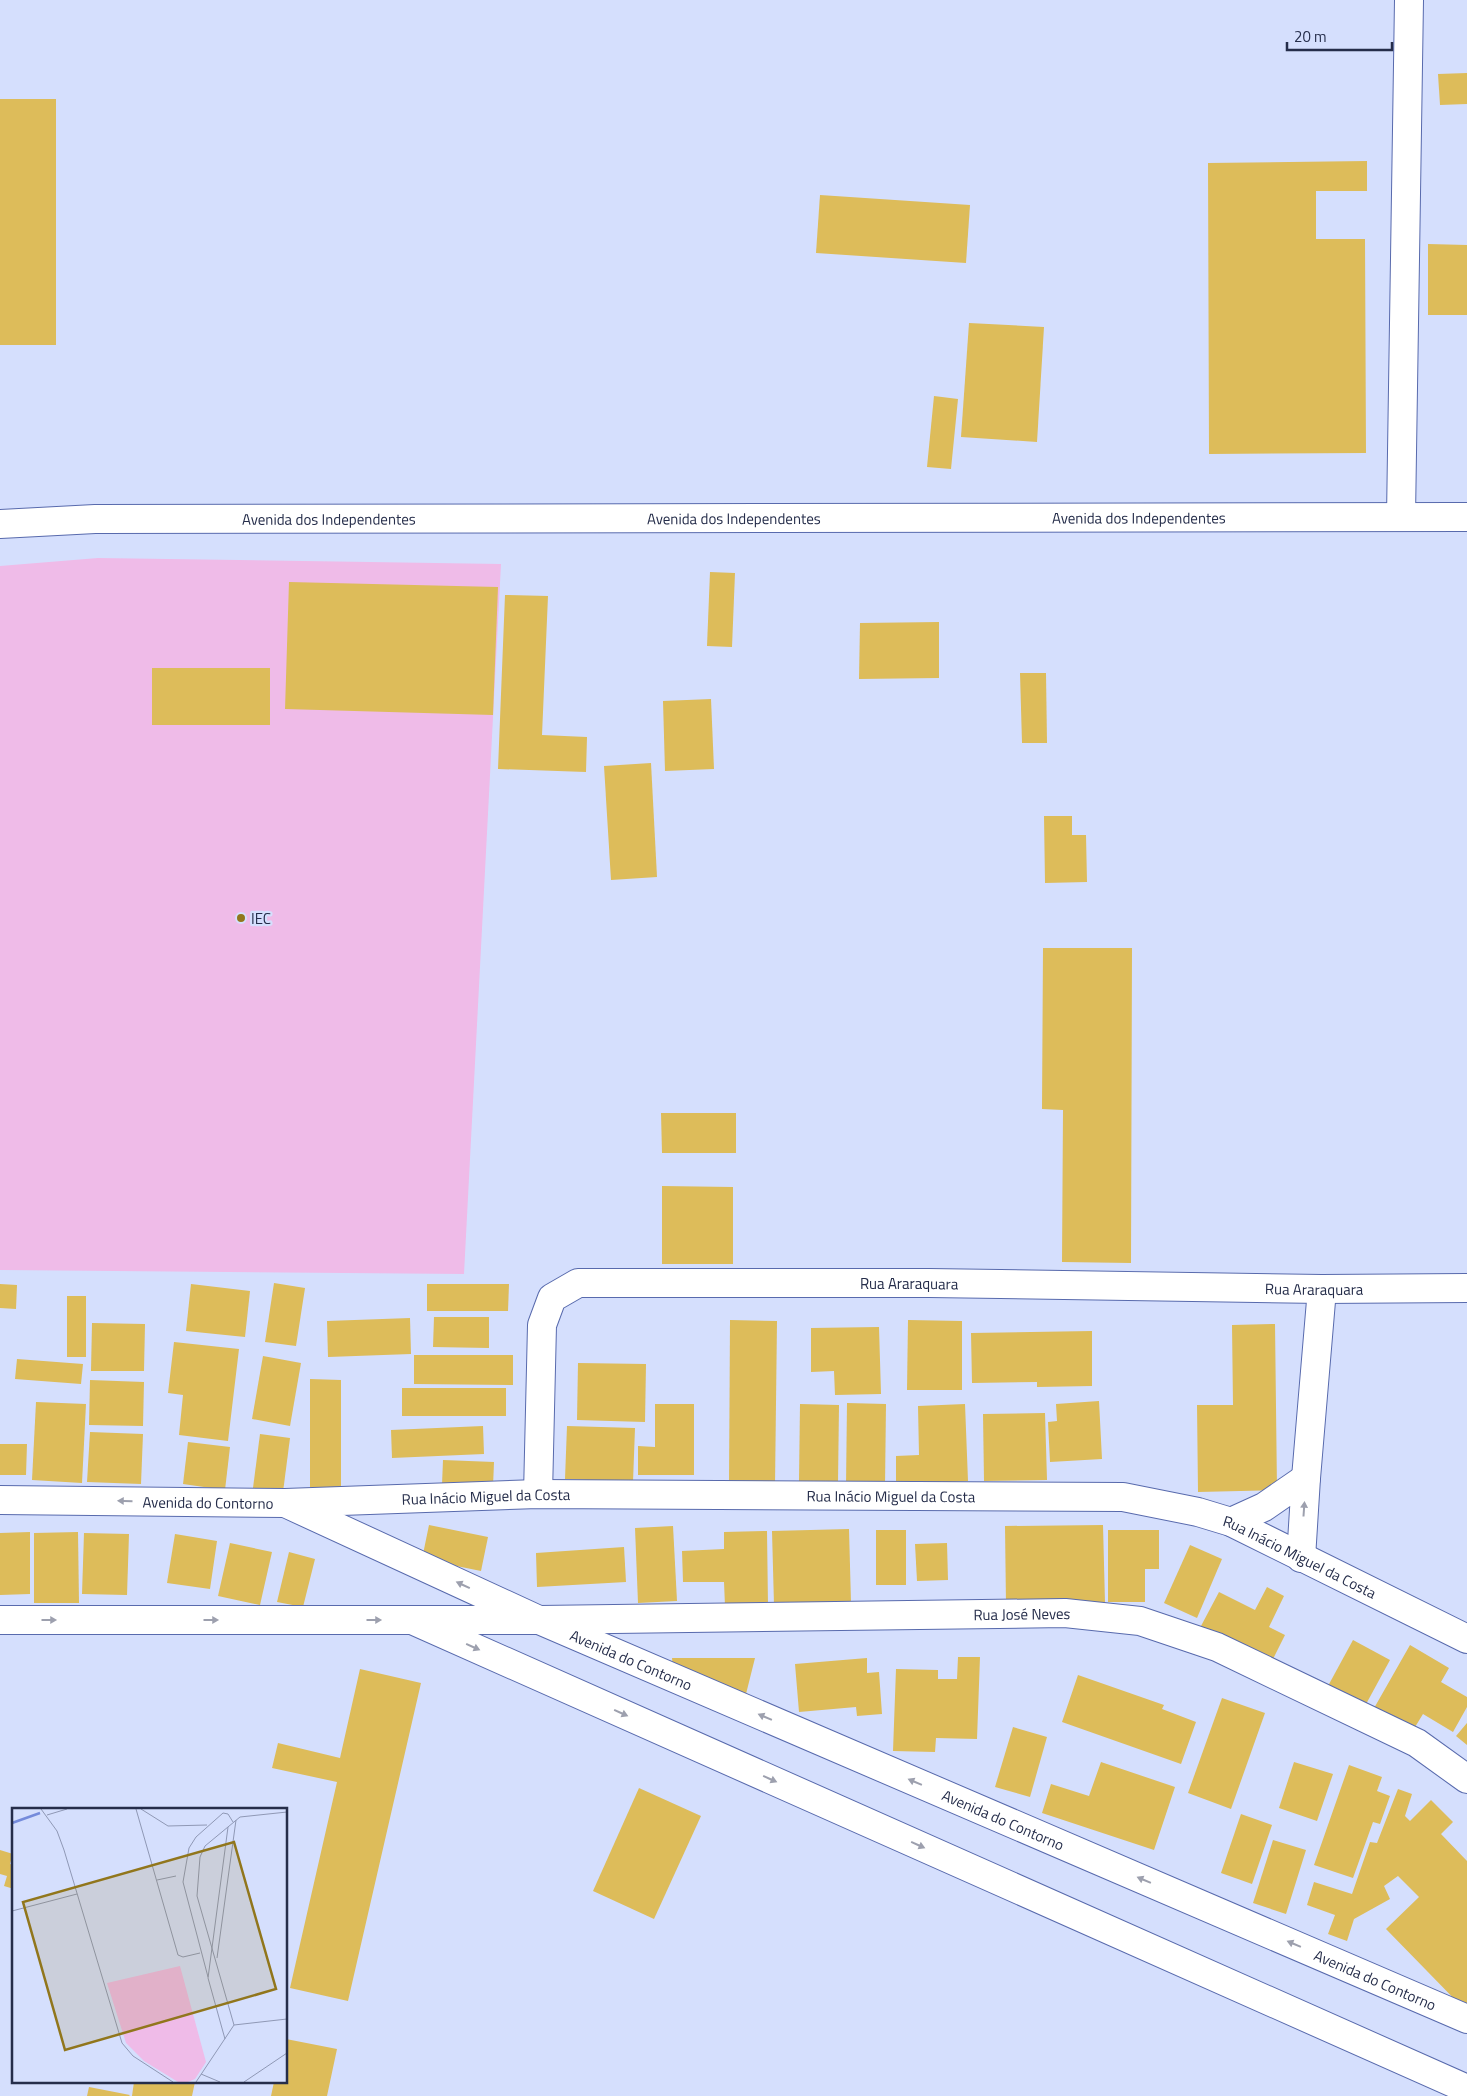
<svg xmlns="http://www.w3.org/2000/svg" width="1467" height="2096" viewBox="0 0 1467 2096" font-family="'Titillium Web',sans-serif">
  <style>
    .green { fill: #efbbe8 }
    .building { fill: #ddbc5a }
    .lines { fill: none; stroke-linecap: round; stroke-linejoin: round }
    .minor-casing { stroke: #586aad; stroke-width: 30 }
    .tertiary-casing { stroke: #586aad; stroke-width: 30 }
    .secondary-casing { stroke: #586aad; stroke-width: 30 }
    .minor { stroke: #fff; stroke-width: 28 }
    .tertiary { stroke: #fff; stroke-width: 28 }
    .secondary { stroke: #fff; stroke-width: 28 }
    .oneway { fill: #9da0ae }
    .poi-dot { fill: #91761c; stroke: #d5dffd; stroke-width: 2 }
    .labels { text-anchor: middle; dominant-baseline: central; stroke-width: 4.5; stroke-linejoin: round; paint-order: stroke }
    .street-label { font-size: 15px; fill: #252d4a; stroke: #d5dffd }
    .poi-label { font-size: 15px; fill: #252d4a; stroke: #d5dffd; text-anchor: start }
    .inset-river { fill: none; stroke: #758bdb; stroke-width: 2.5 }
    .inset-road { fill: none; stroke: #8f98b5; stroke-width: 1 }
    .view { fill: #91761c; fill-opacity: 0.15; stroke: #91761c; stroke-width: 2.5 }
    .inset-edge { fill: none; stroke: #252d4a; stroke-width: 2.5 }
  </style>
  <rect width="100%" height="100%" fill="#d5dffd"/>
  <!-- green -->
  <polygon class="green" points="98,558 501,564 464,1274 0,1270 0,566"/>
  <!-- building -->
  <g class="building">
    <polygon points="1467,73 1467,104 1440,105 1438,74"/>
    <rect x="0" y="99" width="56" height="246"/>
    <polygon points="1367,161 1367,191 1316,191 1316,239 1365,239 1366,453 1209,454 1208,163"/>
    <polygon points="820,195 970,205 966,263 816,253"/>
    <polygon points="1428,244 1467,245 1467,315 1428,315"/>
    <polygon points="969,323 1044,327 1037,442 961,437"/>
    <polygon points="934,396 958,399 951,469 927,467"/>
    <polygon points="710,572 735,573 732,647 707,646"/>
    <polygon points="289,582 498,587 493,715 285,709"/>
    <polygon points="505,595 548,596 542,735 587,737 586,772 498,769"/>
    <polygon points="939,622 939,678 859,679 860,623"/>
    <rect x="152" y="668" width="118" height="57"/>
    <polygon points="1020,673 1046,673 1047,743 1022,743"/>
    <polygon points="711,699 714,769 665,771 663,701"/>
    <polygon points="651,763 657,877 611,880 604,766"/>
    <polygon points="1044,816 1072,816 1072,835 1086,835 1087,882 1045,883"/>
    <polygon points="1043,948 1132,948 1131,1263 1062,1262 1063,1110 1042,1109"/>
    <polygon points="661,1113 736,1113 736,1153 662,1153"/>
    <polygon points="662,1186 733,1187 733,1264 662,1264"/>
    <polygon points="274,1283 305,1288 296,1346 265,1342"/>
    <polygon points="0,1284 17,1285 16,1309 0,1308"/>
    <polygon points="191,1284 250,1291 245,1337 186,1331"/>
    <polygon points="427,1284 509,1284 508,1311 427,1311"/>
    <rect x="67" y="1296" width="19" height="61"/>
    <polygon points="434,1317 489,1317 489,1348 433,1347"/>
    <polygon points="410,1318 411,1354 328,1357 327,1321"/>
    <polygon points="730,1320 777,1321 775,1485 729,1485"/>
    <polygon points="908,1320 962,1321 962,1390 907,1390"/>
    <polygon points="92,1323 145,1324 144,1371 91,1371"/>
    <polygon points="1275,1324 1277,1490 1198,1492 1197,1405 1233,1405 1232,1325"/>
    <polygon points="879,1327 881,1394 835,1395 834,1371 811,1372 811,1328"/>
    <polygon points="1092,1331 1092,1386 1037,1387 1037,1382 972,1383 971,1333"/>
    <polygon points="174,1342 239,1349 228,1441 179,1435 183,1395 168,1393"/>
    <polygon points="414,1355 513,1355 513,1385 414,1384"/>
    <polygon points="263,1356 301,1363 290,1426 252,1419"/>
    <polygon points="17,1359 83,1364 81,1384 15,1379"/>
    <polygon points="578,1363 646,1364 645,1422 577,1420"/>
    <polygon points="310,1379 341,1380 341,1490 310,1491"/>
    <polygon points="90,1380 144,1382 143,1426 89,1425"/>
    <rect x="402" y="1388" width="104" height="28"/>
    <polygon points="1099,1401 1102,1459 1050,1462 1048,1422 1057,1421 1056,1404"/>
    <polygon points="36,1402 86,1404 82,1483 32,1480"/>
    <polygon points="847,1403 886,1404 885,1486 846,1486"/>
    <polygon points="655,1404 694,1404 694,1475 638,1475 638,1446 655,1447"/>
    <polygon points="800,1404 839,1405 838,1482 799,1481"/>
    <polygon points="965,1404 968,1481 896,1485 896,1456 919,1455 918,1406"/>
    <polygon points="1045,1413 1047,1480 984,1481 983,1414"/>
    <polygon points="483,1426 484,1454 392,1458 391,1430"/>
    <polygon points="567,1426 635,1428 633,1482 565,1479"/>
    <polygon points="90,1432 143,1434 141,1484 87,1482"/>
    <polygon points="260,1434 290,1438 283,1492 253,1488"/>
    <polygon points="188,1442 230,1447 225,1490 183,1484"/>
    <polygon points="0,1444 27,1444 26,1475 0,1475"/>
    <polygon points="443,1460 494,1462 493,1487 442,1485"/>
    <polygon points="429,1525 488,1537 481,1571 422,1559"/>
    <polygon points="1103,1525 1105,1603 1006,1605 1005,1526"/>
    <polygon points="673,1526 677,1601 638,1603 635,1528"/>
    <polygon points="849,1529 851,1603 774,1605 772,1531"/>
    <rect x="876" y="1530" width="30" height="55"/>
    <polygon points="1108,1530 1159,1530 1159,1569 1145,1569 1145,1602 1108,1602"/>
    <polygon points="767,1531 768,1606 725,1606 724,1582 683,1582 682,1551 724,1549 724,1532"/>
    <polygon points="30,1532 30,1594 0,1595 0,1533"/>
    <polygon points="78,1532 79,1603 34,1603 34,1533"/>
    <polygon points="84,1533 129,1534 127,1595 82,1594"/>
    <polygon points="175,1534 217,1541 210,1589 167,1583"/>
    <polygon points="230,1543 272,1552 260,1605 218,1596"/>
    <polygon points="947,1543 948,1580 917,1581 915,1544"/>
    <polygon points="1190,1545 1222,1559 1197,1618 1164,1603"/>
    <polygon points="624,1547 626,1582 537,1587 536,1553"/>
    <polygon points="289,1552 315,1559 303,1607 277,1602"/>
    <polygon points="1267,1587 1284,1596 1269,1627 1285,1635 1271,1663 1201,1626 1219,1592 1255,1610"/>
    <polygon points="1353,1640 1390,1660 1365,1706 1328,1686"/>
    <polygon points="1410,1645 1449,1668 1441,1682 1467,1697 1467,1707 1453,1732 1423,1714 1412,1732 1373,1710"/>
    <polygon points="958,1657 980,1657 977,1739 936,1738 935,1752 893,1751 896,1669 938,1670 938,1679 957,1679"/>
    <polygon points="672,1658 755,1658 746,1694 673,1668"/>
    <polygon points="867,1658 867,1673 879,1672 882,1714 857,1716 856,1707 799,1712 795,1664"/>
    <polygon points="360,1669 421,1683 348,2001 290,1988 337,1782 272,1768 278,1743 340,1758"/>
    <polygon points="1078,1675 1164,1705 1162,1709 1196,1722 1181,1764 1062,1722"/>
    <polygon points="1222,1698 1265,1713 1231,1809 1188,1793"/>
    <polygon points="1467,1723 1467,1745 1456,1736"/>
    <polygon points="1013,1727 1047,1737 1030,1797 995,1787"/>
    <polygon points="1101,1762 1175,1787 1154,1850 1042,1813 1051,1784 1089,1796"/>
    <polygon points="1294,1762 1333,1774 1317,1821 1279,1808"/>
    <polygon points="1349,1765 1382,1777 1377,1791 1390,1796 1380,1824 1373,1822 1353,1878 1314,1865"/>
    <polygon points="639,1788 701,1816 654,1919 593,1891"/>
    <polygon points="1398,1789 1412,1794 1405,1816 1410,1821 1431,1800 1453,1822 1441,1834 1467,1861 1467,2012 1386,1929 1419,1897 1398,1876 1384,1886 1390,1899 1354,1919 1347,1941 1328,1934 1335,1915 1307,1905 1314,1882 1352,1894 1370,1842 1377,1843"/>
    <polygon points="1241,1814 1272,1825 1252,1884 1221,1873"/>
    <polygon points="1273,1840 1306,1850 1286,1914 1253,1903"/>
    <polygon points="0,1850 13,1854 10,1864 14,1865 14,1889 4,1886 7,1876 0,1874"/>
    <polygon points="286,2039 337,2049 327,2096 271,2096 274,2082 286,2082"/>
    <polygon points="134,2082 195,2082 192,2096 132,2096"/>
    <polygon points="89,2087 130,2095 129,2096 87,2096"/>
  </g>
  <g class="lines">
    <defs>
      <g id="minor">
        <polyline points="1401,517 1409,0"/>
        <polyline points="1306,1478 1322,1289"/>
        <path id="s1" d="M538 1494 542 1325 552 1298 578 1283H929L1322 1289 1467 1288"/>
        <path id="s2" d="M285 1503 538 1494 1123 1497 1198 1512 1231 1522 1467 1639"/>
        <polyline points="1231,1522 1264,1507 1306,1478 1301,1558"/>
        <polyline points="412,1620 1467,2089"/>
      </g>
      <g id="tertiary">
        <path id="s3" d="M0 1500 285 1503 539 1620 1467 2019"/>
        <path id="s4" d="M0 1620H539L1065 1613 1140 1621 1217 1647 1417 1743 1467 1779"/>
      </g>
      <g id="secondary">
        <path id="s5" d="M0 524 95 519 1467 517"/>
      </g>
    </defs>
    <!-- minor casing -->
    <use href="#minor" class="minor-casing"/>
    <!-- tertiary casing -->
    <use href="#tertiary" class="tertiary-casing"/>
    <!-- secondary casing -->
    <use href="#secondary" class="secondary-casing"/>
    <!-- minor -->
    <use href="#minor" class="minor"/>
    <!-- tertiary -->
    <use href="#tertiary" class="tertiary"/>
    <!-- secondary -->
    <use href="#secondary" class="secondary"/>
  </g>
  <!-- one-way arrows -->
  <defs><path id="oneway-solid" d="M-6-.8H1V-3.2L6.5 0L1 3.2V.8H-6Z" transform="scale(1.25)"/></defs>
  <g class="oneway">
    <use href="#oneway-solid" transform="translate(125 1501) rotate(-179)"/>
    <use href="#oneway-solid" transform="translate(1304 1509) rotate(-86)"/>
    <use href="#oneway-solid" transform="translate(463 1585) rotate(-155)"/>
    <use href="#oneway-solid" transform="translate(49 1620)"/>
    <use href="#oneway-solid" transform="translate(211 1620)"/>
    <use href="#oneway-solid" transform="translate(374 1620)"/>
    <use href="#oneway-solid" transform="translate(473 1647) rotate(24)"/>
    <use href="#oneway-solid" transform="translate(621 1713) rotate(24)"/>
    <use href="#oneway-solid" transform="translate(765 1717) rotate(-157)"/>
    <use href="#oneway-solid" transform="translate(770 1779) rotate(24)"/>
    <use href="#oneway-solid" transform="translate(915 1782) rotate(-157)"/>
    <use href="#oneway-solid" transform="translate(918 1845) rotate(24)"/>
    <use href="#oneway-solid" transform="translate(1144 1880) rotate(-157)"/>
    <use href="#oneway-solid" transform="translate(1294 1944) rotate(-157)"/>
  </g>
  <!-- markers -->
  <circle class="poi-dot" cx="241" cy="918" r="5"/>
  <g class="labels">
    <!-- street labels -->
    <g class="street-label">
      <text stroke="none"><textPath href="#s5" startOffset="1139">Avenida dos Independentes</textPath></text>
      <text stroke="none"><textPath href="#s5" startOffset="329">Avenida dos Independentes</textPath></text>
      <text stroke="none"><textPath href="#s5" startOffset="734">Avenida dos Independentes</textPath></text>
      <text stroke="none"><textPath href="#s1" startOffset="559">Rua Araraquara</textPath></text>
      <text stroke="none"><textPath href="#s1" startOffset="964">Rua Araraquara</textPath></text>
      <text stroke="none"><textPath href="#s2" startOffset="201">Rua Inácio Miguel da Costa</textPath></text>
      <text stroke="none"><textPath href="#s2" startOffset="606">Rua Inácio Miguel da Costa</textPath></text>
      <text stroke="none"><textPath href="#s3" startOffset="208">Avenida do Contorno</textPath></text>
      <text stroke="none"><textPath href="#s2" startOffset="1026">Rua Inácio Miguel da Costa</textPath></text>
      <text stroke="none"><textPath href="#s4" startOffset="1022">Rua José Neves</textPath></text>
      <text stroke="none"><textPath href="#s3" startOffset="665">Avenida do Contorno</textPath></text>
      <text stroke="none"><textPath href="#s3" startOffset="1070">Avenida do Contorno</textPath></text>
      <text stroke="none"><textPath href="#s3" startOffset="1475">Avenida do Contorno</textPath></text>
    </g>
    <!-- poi labels -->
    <g class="poi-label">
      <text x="251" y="918">IEC</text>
    </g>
  </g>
  <!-- overview -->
  <g transform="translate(12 1808)">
    <rect width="275" height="275" fill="#d5dffd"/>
    <path d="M168 158 194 254 183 271 176 274H166L132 253 114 235 95 175Z" fill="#efbbe8"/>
    <path class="inset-river" d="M0 15 28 5"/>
    <path class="inset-road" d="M29 1 45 23 52 42 110 235 121 248 161 274M124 1 166 147 171 149 188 145M129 1 156 18 195 17M35 7 55 1M145 72 164 68M0 103 65 86M205 150 224 12M196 169 171 74 177 40 184 29 211 5 216 6 221 14M222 217 185 88 188 49 193 38 228 9 275 4M222 217 275 211M213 231 196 170 216 19M189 266 208 274M184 274 222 217M232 274 275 245"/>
    <path class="view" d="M222 34 264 181 53 242 11 94Z"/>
    <rect width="275" height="275" class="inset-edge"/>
  </g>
  <!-- scale -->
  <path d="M1287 42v8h105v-8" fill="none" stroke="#252d4a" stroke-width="2.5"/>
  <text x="1294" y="42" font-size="15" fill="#252d4a" stroke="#d5dffd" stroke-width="4" paint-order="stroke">20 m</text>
</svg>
